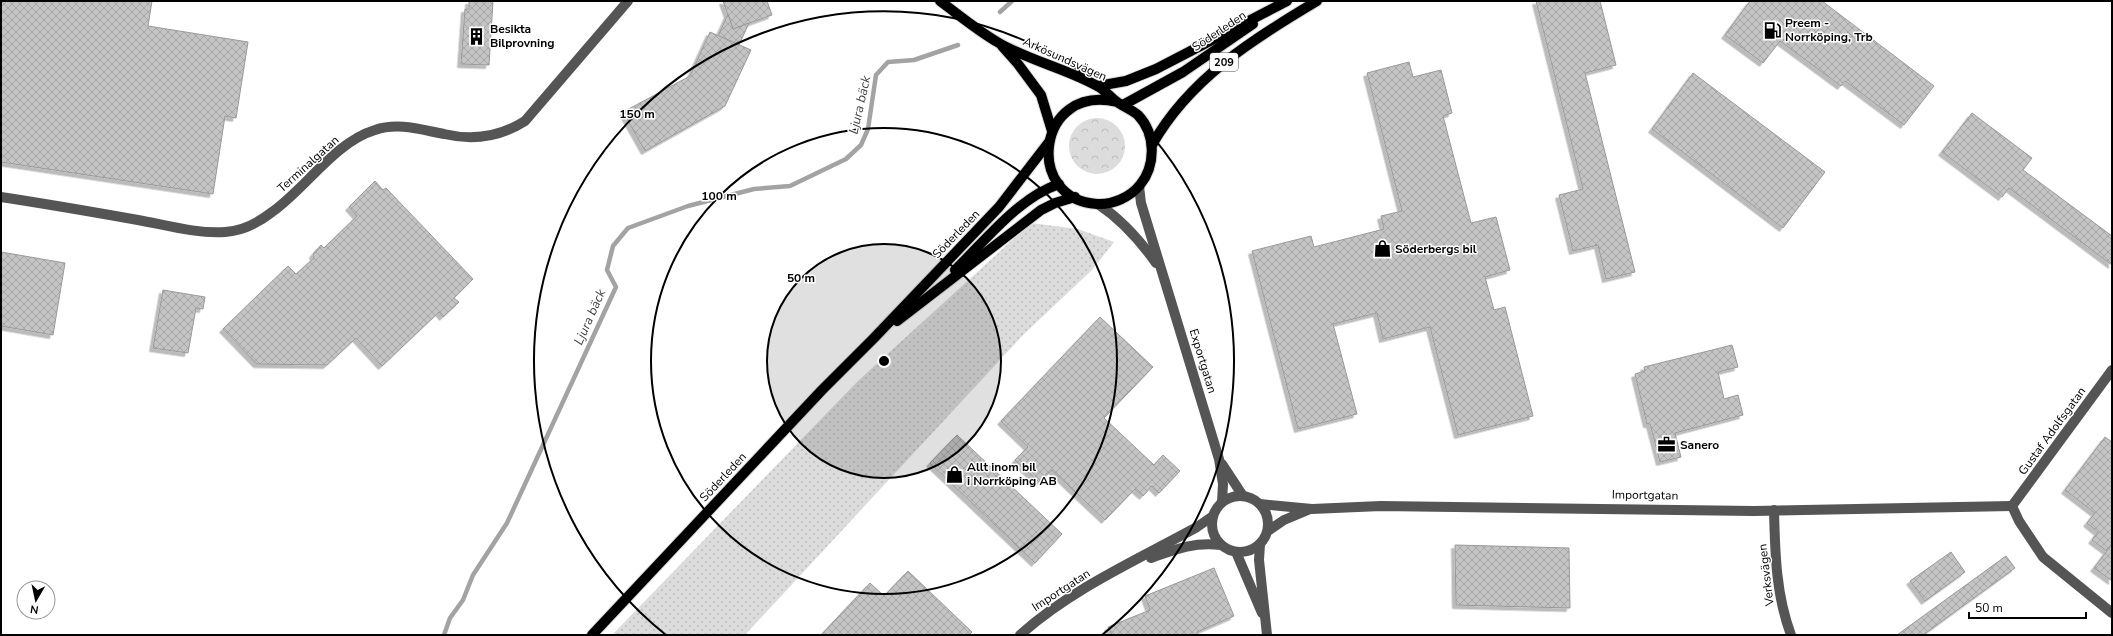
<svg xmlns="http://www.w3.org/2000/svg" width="2113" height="636" viewBox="0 0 2113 636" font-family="'Nunito Sans',sans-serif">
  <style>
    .grass { fill: url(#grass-dots) }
    .park { fill: url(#park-crowns) }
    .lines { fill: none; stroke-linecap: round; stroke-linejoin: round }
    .stream { stroke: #a3a3a3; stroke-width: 4.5 }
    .building { fill: url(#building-cross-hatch); stroke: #999; filter: url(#shadow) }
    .major-casing { stroke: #dbdbdb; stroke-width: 12 }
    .minor { stroke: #555; stroke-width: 10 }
    .major { stroke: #000; stroke-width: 10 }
    .ring { fill: none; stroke: #000; stroke-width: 2 }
    .labels { text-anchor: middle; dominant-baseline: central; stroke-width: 3; stroke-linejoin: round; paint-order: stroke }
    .shield { fill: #fff; stroke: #4c4c4c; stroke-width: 1 }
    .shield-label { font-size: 11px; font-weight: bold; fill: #000 }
    .poi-label { font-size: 12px; font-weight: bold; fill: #000; stroke: #fff; text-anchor: start }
    .street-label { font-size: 12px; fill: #000; stroke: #fff }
    .water-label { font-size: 13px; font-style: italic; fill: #444; stroke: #fff }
    .centre { fill: #000; stroke: #fff; stroke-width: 2 }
    .ring-label { font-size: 12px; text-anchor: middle; font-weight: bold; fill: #000; stroke: #fff; stroke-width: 3; stroke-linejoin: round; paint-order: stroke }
  </style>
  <defs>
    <pattern id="grass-dots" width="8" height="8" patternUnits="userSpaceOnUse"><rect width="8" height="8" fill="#dcdcdc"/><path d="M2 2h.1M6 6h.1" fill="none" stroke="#bbb" stroke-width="1.8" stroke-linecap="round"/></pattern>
    <pattern id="park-crowns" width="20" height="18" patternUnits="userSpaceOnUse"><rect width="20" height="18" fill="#dcdcdc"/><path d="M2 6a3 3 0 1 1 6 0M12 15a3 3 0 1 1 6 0" fill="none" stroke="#bbb"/></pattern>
    <pattern id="building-cross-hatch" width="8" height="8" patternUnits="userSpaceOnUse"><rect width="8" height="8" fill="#c4c4c4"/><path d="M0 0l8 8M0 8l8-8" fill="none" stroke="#a7a7a7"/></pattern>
    <filter id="shadow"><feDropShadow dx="-3.5" dy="3.5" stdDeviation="0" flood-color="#0004"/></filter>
  </defs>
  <rect width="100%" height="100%" fill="#fff"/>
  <!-- grass -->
  <polygon class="grass" points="1031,223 1078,229 1114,242 1092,270 1024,334 745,635 612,635 858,381"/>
  <!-- park -->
  <circle class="park" cx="1097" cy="146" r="28"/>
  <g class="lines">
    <!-- stream -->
    <g class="stream">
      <polyline points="1000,12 1012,1"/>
      <polyline points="444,635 450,618 463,600 473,575 507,523 616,287 607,270 613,246 628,228 688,206 754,189 790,186 846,159 861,145 868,129 876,75 888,62 914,60 958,45"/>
    </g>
  </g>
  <!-- building -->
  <g class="building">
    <polygon points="1,1 152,1 148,26 248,42 236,118 225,116 213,194 1,162"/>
    <polygon points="469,1 493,1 489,65 461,64 465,9 469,9"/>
    <polygon points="723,1 767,1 772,15 733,29"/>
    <polygon points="1536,1 1600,1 1616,65 1585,73 1635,272 1606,279 1598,245 1573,251 1559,195 1583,189"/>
    <polygon points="1750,1 1822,1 1934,86 1904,125 1845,81 1841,86 1780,41 1763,63 1725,35"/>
    <polygon points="728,14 733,29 749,23 739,45 718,36"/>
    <polygon points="710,32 751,50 725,106 645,151 623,112 690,76"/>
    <polygon points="1409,62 1413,77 1441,70 1452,113 1443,116 1471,223 1496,217 1510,270 1485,277 1494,310 1505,307 1533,416 1458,435 1430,327 1383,339 1377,313 1333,324 1357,414 1298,429 1252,251 1311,236 1314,247 1384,229 1381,216 1402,211 1367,73"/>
    <polygon points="1693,73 1825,172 1783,228 1652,129"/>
    <polygon points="1972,113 2032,158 2023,170 2112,236 2112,265 2009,188 2002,197 1942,152"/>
    <polygon points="375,181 383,190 386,188 473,279 454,298 459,302 443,317 439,312 382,366 356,338 327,365 257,364 223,329 288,266 296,274 314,258 313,254 321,245 324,248 357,216 349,207"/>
    <polygon points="1,252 65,263 53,335 1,326"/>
    <polygon points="163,290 205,297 203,309 196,308 188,353 153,348"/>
    <polygon points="1100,317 1153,367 1104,418 1154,465 1163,455 1180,471 1159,493 1152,486 1143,496 1135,489 1105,520 1052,470 1039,482 1015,460 1028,447 1001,421"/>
    <polygon points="1732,345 1738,367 1718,372 1724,399 1738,395 1743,415 1675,433 1681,457 1660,462 1650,424 1647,424 1635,374 1645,371 1644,367"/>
    <polygon points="957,435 1062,534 1035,563 930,463"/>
    <polygon points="2105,437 2112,442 2112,544 2107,551 2092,540 2098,532 2087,523 2095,513 2065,490"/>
    <polygon points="2112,544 2112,581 2094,568"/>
    <polygon points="1455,545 1569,548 1570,608 1456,605"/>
    <polygon points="1951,552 1965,572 1925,601 1910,581"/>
    <polygon points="2006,556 2015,568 1923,635 1897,635"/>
    <polygon points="1214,568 1234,616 1197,632 1198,635 1112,635 1108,627 1150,610 1145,596"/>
    <polygon points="908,571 972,632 969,635 821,635 870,583 884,596"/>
  </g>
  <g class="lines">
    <defs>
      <g id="major">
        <path d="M940 1C959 15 978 31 999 43 1030 61 1068 69 1099 87 1106 91 1111 98 1117 102 1124 107 1131 109 1138 115 1156 134 1156 165 1140 185 1130 197 1113 205 1097 204 1024 200 1036 83 1117 102"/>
        <polyline points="1002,46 1018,64 1041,95 1052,131"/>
        <polyline points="1098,86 1126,81 1156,69 1287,1"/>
        <polyline points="1123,105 1183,72 1253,24"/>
        <path d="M1152 145C1189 79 1253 39 1317 1"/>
        <path d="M955 270C986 240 1018 198 1059 184"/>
        <polyline points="897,321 1041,210 1055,203 1075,197"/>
        <polyline points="592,635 822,390 874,338 999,207 1049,142"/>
      </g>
    </defs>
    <!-- major casing -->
    <use href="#major" class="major-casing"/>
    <!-- minor -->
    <g class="minor">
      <polyline points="1139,186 1141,203 1219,459 1223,484 1222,502"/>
      <path d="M1 197C47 204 93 212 138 220 166 225 197 234 225 232 243 231 258 223 272 212 306 188 335 142 375 130 398 122 422 130 444 134 474 141 500 137 525 121L628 1"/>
      <path d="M1098 204C1122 220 1139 239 1156 263"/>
      <polyline points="1222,464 1243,496"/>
      <circle cx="1240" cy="524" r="28"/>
      <polyline points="1260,504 1312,509 1381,506 1754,511 2012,506"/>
      <polyline points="2012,506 2112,370"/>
      <polyline points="2012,506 2019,521 2043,557 2112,613"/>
      <path d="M1774 510C1775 553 1776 595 1791 635"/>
      <polyline points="1268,531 1284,520 1308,510"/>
      <polyline points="1260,544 1259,560 1267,635"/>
      <polyline points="1236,552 1262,613"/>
      <path d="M1151 558C1176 549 1193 542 1221 545"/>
      <path d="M1020 635C1071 589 1137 560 1197 527L1213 516"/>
    </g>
    <!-- major -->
    <use href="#major" class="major"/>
  </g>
  <!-- distance rings -->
  <circle cx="884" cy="361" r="117" fill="#000" fill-opacity=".12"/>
  <g class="ring">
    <circle cx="884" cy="361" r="117"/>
    <circle cx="884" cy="361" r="233"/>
    <path d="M666 635A350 350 0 1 1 1102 635"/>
  </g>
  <!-- icons -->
  <defs>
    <symbol id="fuel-bare" viewBox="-9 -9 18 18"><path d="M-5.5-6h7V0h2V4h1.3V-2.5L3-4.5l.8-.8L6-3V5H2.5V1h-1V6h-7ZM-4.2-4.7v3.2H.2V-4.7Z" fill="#000" stroke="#fff" stroke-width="2.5" paint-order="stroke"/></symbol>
    <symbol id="building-bare" viewBox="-9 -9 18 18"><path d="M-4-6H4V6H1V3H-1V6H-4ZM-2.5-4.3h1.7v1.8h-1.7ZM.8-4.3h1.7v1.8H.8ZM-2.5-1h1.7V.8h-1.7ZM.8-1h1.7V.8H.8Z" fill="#000" stroke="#fff" stroke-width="2.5" paint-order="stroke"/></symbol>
    <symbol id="shop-bare" viewBox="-9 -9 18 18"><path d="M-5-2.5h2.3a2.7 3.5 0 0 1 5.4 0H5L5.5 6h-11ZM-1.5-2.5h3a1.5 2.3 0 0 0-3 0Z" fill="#000" stroke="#fff" stroke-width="2.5" paint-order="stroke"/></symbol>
    <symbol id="office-bare" viewBox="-9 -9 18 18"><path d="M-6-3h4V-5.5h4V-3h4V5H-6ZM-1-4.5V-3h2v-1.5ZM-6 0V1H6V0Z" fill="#000" stroke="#fff" stroke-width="2.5" paint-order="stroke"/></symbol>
  </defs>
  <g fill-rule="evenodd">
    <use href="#fuel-bare" x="1760" y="18" width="25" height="25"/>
    <use href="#building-bare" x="464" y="24" width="25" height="25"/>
    <use href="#shop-bare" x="1370" y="236" width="25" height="25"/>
    <use href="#office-bare" x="1654" y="432" width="25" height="25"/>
    <use href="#shop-bare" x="942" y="462" width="25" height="25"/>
  </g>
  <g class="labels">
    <!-- shield labels -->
    <rect class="shield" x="1210" y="53" width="28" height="18" rx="3"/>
    <g class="shield-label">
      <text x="1224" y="62">209</text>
    </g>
    <!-- poi labels -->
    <g class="poi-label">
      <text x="1785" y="23">Preem -<tspan x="1785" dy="14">Norrköping, Trb</tspan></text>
      <text x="490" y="29">Besikta<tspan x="490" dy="14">Bilprovning</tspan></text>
      <text x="1395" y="249">Söderbergs bil</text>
      <text x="1680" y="445">Sanero</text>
      <text x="967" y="467">Allt inom bil<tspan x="967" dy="14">i Norrköping AB</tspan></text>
    </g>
    <!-- street labels -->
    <g class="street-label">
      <text transform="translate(1219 31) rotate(-34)">Söderleden</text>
      <text transform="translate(1065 59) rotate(24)">Arkösundsvägen</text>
      <text transform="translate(308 164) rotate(-42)">Terminalgatan</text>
      <text transform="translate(956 234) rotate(-46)">Söderleden</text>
      <text transform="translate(1203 361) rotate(73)">Exportgatan</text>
      <text transform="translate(2052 431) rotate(-54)">Gustaf Adolfsgatan</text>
      <text transform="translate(723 477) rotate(-47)">Söderleden</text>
      <text transform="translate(1645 495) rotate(1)">Importgatan</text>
      <text transform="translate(1766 575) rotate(-97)">Verksvägen</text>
      <text transform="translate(1061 590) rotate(-33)">Importgatan</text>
    </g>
    <!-- water labels -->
    <g class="water-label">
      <text transform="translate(860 105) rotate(-77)">Ljura bäck</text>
      <text transform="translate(590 317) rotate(-66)">Ljura bäck</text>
    </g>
  </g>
  <circle cx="884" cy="361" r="6" class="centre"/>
  <g class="ring-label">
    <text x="637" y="118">150 m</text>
    <text x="719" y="200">100 m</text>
    <text x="801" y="282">50 m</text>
  </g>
  <!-- border -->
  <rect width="2113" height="636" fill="none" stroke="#000000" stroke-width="4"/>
  <!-- north arrow -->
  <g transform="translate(36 600) rotate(189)"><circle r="19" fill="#ffffff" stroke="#999999"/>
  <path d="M0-3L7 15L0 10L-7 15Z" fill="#000000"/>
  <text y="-6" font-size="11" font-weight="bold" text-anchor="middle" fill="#000000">N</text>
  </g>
  <!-- scale -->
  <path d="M1969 612v6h117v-6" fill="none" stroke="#000000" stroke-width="2"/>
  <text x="1975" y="612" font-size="12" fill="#000000" stroke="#ffffff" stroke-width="3" paint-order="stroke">50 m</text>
</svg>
